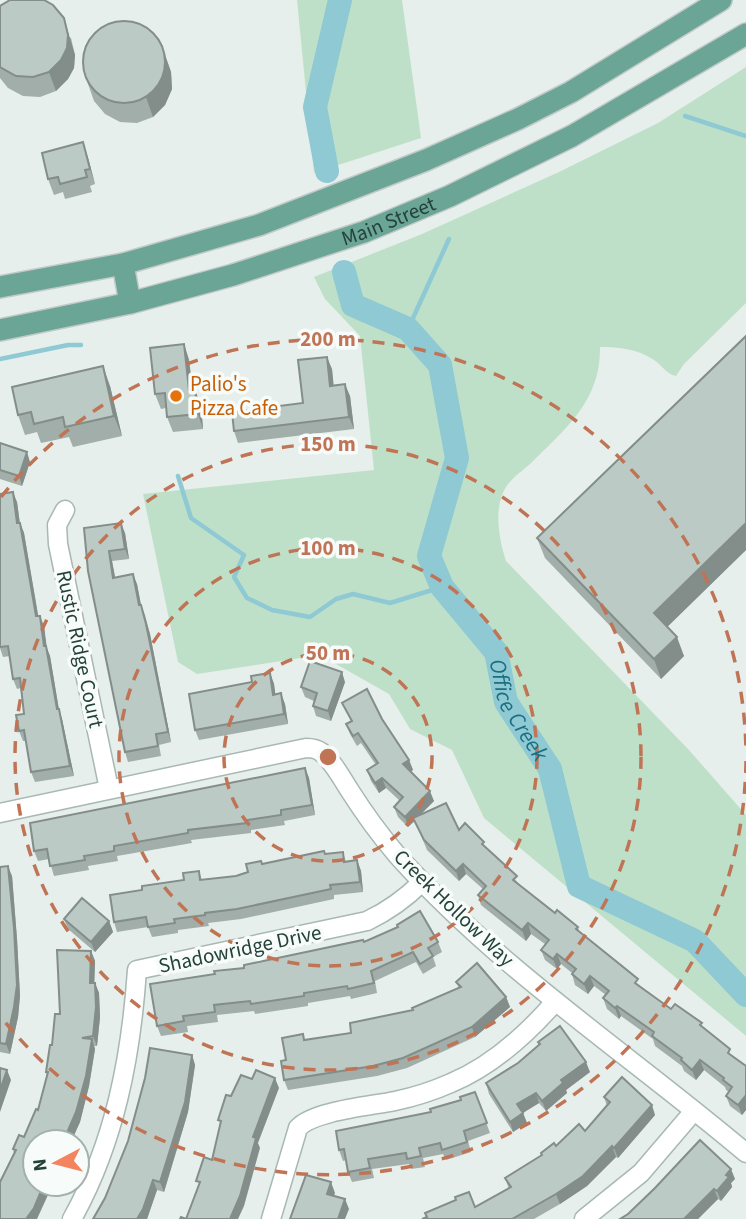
<svg xmlns="http://www.w3.org/2000/svg" width="746" height="1219" viewBox="0 0 746 1219" font-family="'Source Sans 3',sans-serif">
  <style>
    .green { fill: #bfe0c8 }
    .lines { fill: none; stroke-linecap: round; stroke-linejoin: round }
    .stream { stroke: #8ec9d4; stroke-width: 4.5 }
    .river { stroke: #8ec9d4; stroke-width: 24 }
    .minor-casing { stroke: #a8b8b2; stroke-width: 21 }
    .major-casing { stroke: #c2cac8; stroke-width: 24 }
    .minor { stroke: #fff; stroke-width: 18 }
    .major { stroke: #6aa596; stroke-width: 21 }
    .wall { fill: #a1aea9 }
    .shaded-wall { fill: #838d89 }
    .building { fill: #bbcac4; stroke: #838d89; stroke-width: 2 }
    .ring { fill: none; stroke: #c07456; stroke-width: 3.5; stroke-dasharray: 12 9 }
    .food-dot { fill: #e8710a; stroke: #f7fbf9; stroke-width: 2.5 }
    .labels { text-anchor: middle; dominant-baseline: central; stroke-width: 7; stroke-linejoin: round; paint-order: stroke }
    .street-label { font-size: 21px; fill: #24423a; stroke: #f7fbf9 }
    .food-label { font-size: 21px; fill: #c56008; stroke: #f7fbf9; text-anchor: start }
    .water-label { font-size: 23px; font-style: italic; fill: #1c6f80; stroke: #f7fbf9 }
    .centre { fill: #c07456; stroke: #f7fbf9; stroke-width: 3.5 }
    .ring-label { font-size: 21px; text-anchor: middle; font-weight: bold; fill: #c07456; stroke: #f7fbf9; stroke-width: 7; stroke-linejoin: round; paint-order: stroke }
  </style>
  <rect width="100%" height="100%" fill="#e6efeb"/>
  <!-- green -->
  <g class="green">
    <polygon points="297,0 402,0 421,138 314,173"/>
    <path d="M746 67V303L684 364 676 376C666 374 663 366 654 360 637 349 620 347 600 347 601 401 565 429 530 464 522 471 512 478 506 487 493 507 499 540 506 561L689 750 746 815V1036L484 818 452 750 410 729 389 694 320 655 197 674 178 662 143 494 374 470 360 336 325 299 314 277 422 234 559 172 658 123Z"/>
  </g>
  <g class="lines">
    <!-- stream -->
    <g class="stream">
      <polyline points="685,116 746,136"/>
      <polyline points="408,329 449,239"/>
      <polyline points="0,359 68,345 81,345"/>
      <polyline points="178,476 191,518 244,555 234,577 247,598 272,610 310,617 336,599 353,594 390,603 442,587"/>
    </g>
    <!-- river -->
    <g class="river">
      <polyline points="327,171 315,107 340,0"/>
      <path id="s1" d="M344 272 353 305 408 329 440 365 457 458 429 556 442 587 496 652 506 702 550 769 579 886 695 941 746 995"/>
    </g>
    <defs>
      <g id="minor">
        <polyline points="65,510 57,525 58,544 109,789"/>
        <path d="M0 813 306 748C312 748 317 749 321 752 333 761 342 779 350 791 364 813 380 835 397 855 500 970 629 1054 746 1153"/>
        <path d="M72 1219C115 1142 131 1057 137 970L367 921C388 911 405 899 422 882"/>
        <path d="M271 1219 298 1128C313 1111 371 1106 395 1101 414 1097 433 1091 451 1083 492 1066 526 1035 555 1002"/>
        <polyline points="584,1219 641,1173 694,1111"/>
      </g>
      <g id="major">
        <polyline points="123,264 130,303"/>
        <polyline points="0,287 123,264 259,225 426,160 518,119 571,92 721,0"/>
        <path id="s2" d="M0 330 130 303 233 275 364 232 450 196 572 136 746 34"/>
      </g>
    </defs>
    <!-- minor casing -->
    <use href="#minor" class="minor-casing"/>
    <!-- major casing -->
    <use href="#major" class="major-casing"/>
    <!-- minor -->
    <use href="#minor" class="minor"/>
    <!-- major -->
    <use href="#major" class="major"/>
  </g>
  <!-- wall -->
  <g class="wall">
    <polygon points="0,6 71,38 75,55 74,68 68,79 56,91 40,97 23,96 8,88 0,78"/>
    <polygon points="164,52 171,72 172,89 165,105 153,117 137,123 120,122 105,114 94,101 87,81"/>
    <polygon points="83,142 88,158 95,184 90,186 92,192 65,199 63,192 54,195 48,179"/>
    <polygon points="746,336 746,550 667,627 684,656 661,679 545,558 537,538"/>
    <polygon points="184,344 189,360 193,390 201,405 203,429 173,432 167,417 166,408 161,409 155,394"/>
    <polygon points="332,369 333,385 350,396 354,429 238,443 234,431 303,403"/>
    <polygon points="110,386 122,436 73,447 69,437 41,443 37,432 25,435 18,415"/>
    <polygon points="0,443 30,462 22,486 0,479"/>
    <polygon points="0,494 17,502 20,523 24,533 38,616 44,626 46,646 50,656 59,710 62,719 74,776 35,782 31,772 26,741 23,741 19,731 24,714 21,688 17,689 13,679 10,656 3,657 0,648"/>
    <polygon points="125,533 129,559 112,561 115,577 137,584 141,605 145,615 150,634 171,742 159,745 161,756 128,762 125,752 88,571"/>
    <polygon points="270,673 274,684 275,694 285,704 288,724 199,740 195,730 252,682"/>
    <polygon points="345,682 331,721 316,716 313,706 314,701 305,697 301,687"/>
    <polygon points="342,703 382,719 409,760 413,770 410,771 434,801 421,814 459,830 487,849 520,885 555,913 578,927 579,931 642,988 671,1009 704,1028 733,1057 746,1066 746,1110 742,1115 730,1106 726,1096 729,1092 726,1090 725,1087 704,1070 696,1080 684,1071 682,1066 655,1046 653,1039 621,1016 619,1019 607,1009 603,998 606,995 594,986 588,994 575,985 572,974 572,973 561,964 557,969 545,960 541,950 545,944 531,934 526,941 481,905 478,895 483,889 466,874 459,881 427,850 415,821 408,827 398,817 394,807 400,801 386,788 379,793 371,781 367,770 376,765 361,743 357,746 350,734 346,724 351,721"/>
    <polygon points="305,768 309,778 315,815 284,821 285,825 251,830 251,833 191,840 192,843 117,856 118,861 88,866 89,870 54,876 49,859 38,861 34,851"/>
    <polygon points="343,852 346,862 357,860 361,871 363,892 334,895 334,899 241,919 208,923 209,926 178,930 178,933 152,937 148,927 117,932 114,922 142,890 184,880 199,871 202,880 236,876 248,872 262,864"/>
    <polygon points="0,867 12,876 17,939 20,996 18,1017 10,1054 0,1052"/>
    <polygon points="64,919 109,921 113,932 95,952 68,929"/>
    <polygon points="364,942 438,942 442,952 433,957 436,966 423,974 416,962 375,981 377,993 351,999 350,996 308,1003 308,1006 255,1014 254,1011 217,1015 218,1022 187,1026 188,1032 161,1036 157,1026 215,974"/>
    <polygon points="91,951 95,961 94,983 95,983 99,993 100,1017 97,1046 94,1046 95,1049 89,1086 80,1122 71,1142 35,1142 14,1154 13,1149 24,1137 38,1110 47,1076 46,1072 60,1014"/>
    <polygon points="456,982 506,997 510,1007 475,1037 407,1068 377,1076 288,1090 284,1080 305,1040 351,1033 413,1010 459,988"/>
    <polygon points="538,1042 590,1072 566,1090 567,1093 546,1111 539,1103 523,1113 527,1123 513,1132 489,1094 486,1083 518,1063 539,1045"/>
    <polygon points="192,1055 195,1065 188,1112 164,1192 157,1190 147,1219 93,1219"/>
    <polygon points="475,1092 490,1133 468,1141 471,1152 446,1160 443,1154 423,1158 425,1167 411,1169 409,1164 372,1169 374,1178 352,1182 348,1172 346,1160 343,1161 339,1150 461,1100"/>
    <polygon points="604,1097 655,1115 618,1158 616,1157 587,1186 560,1204 534,1219 422,1219 475,1207 509,1189 505,1178 556,1146 585,1131 607,1106"/>
    <polygon points="735,1179 731,1183 732,1187 721,1201 718,1199 698,1219 620,1219"/>
  </g>
  <!-- shaded-wall -->
  <g class="shaded-wall">
    <polygon points="64,18 75,55 74,68 68,79 56,91 49,72"/>
    <polygon points="164,52 171,72 172,89 165,105 153,117 146,97"/>
    <polygon points="83,142 88,158 95,184 90,169"/>
    <polygon points="184,344 189,360 194,405 189,390"/>
    <polygon points="327,357 332,369 335,398 330,386"/>
    <polygon points="103,366 110,386 122,436 114,416"/>
    <polygon points="345,384 350,396 354,429 349,417"/>
    <polygon points="195,390 201,405 203,429 198,414"/>
    <polygon points="27,452 30,462 22,486 19,476"/>
    <polygon points="13,492 17,502 21,533 17,523"/>
    <polygon points="20,523 24,533 40,626 36,616"/>
    <polygon points="121,523 125,533 129,559 125,549"/>
    <polygon points="746,523 746,550 661,633 654,613"/>
    <polygon points="109,551 112,561 117,588 113,578"/>
    <polygon points="133,574 137,584 143,616 139,605"/>
    <polygon points="141,605 150,634 171,742 168,732"/>
    <polygon points="40,616 44,626 48,656 44,646"/>
    <polygon points="677,637 684,656 661,679 654,659"/>
    <polygon points="46,646 50,656 59,710 62,719 74,776 70,766 57,709"/>
    <polygon points="342,672 345,682 331,721 328,711"/>
    <polygon points="270,673 274,684 277,705 273,695"/>
    <polygon points="281,693 285,704 288,724 284,714"/>
    <polygon points="409,760 413,770 407,774 403,764"/>
    <polygon points="305,768 309,778 315,815 312,805"/>
    <polygon points="382,778 386,788 379,793 375,783"/>
    <polygon points="430,791 434,801 408,827 405,817"/>
    <polygon points="357,860 361,871 363,892 360,882"/>
    <polygon points="463,864 466,874 459,881 456,871"/>
    <polygon points="8,866 12,876 17,939 20,996 18,1017 10,1054 6,1044"/>
    <polygon points="109,921 113,932 95,952 91,942"/>
    <polygon points="528,923 531,934 526,941 522,930"/>
    <polygon points="91,951 95,961 94,993 90,983"/>
    <polygon points="557,954 561,964 557,969 553,959"/>
    <polygon points="590,976 594,986 588,994 584,984"/>
    <polygon points="95,983 99,993 100,1017 97,1046 93,1036"/>
    <polygon points="506,997 510,1007 475,1037 472,1027"/>
    <polygon points="617,1006 621,1016 619,1019 615,1008"/>
    <polygon points="92,1039 95,1049 89,1086 80,1122 71,1142 63,1142"/>
    <polygon points="192,1055 195,1065 188,1112 164,1192 160,1182"/>
    <polygon points="700,1060 704,1070 696,1080 692,1070"/>
    <polygon points="586,1062 590,1072 566,1090 567,1093 546,1111 542,1101 561,1080"/>
    <polygon points="7,1070 11,1080 0,1112 0,1090"/>
    <polygon points="275,1078 279,1088 258,1143 260,1148 244,1206 238,1219 230,1219 253,1137"/>
    <polygon points="536,1093 539,1103 521,1114 517,1104"/>
    <polygon points="746,1095 746,1110 742,1115 738,1105"/>
    <polygon points="652,1105 655,1115 618,1158 614,1148"/>
    <polygon points="523,1113 527,1123 513,1132 510,1122"/>
    <polygon points="612,1146 616,1157 587,1186 560,1204 556,1194"/>
    <polygon points="731,1169 735,1179 731,1183 732,1187 721,1201 717,1191 726,1175"/>
    <polygon points="153,1180 157,1190 147,1219 137,1219"/>
    <polygon points="331,1182 335,1193 331,1204 327,1194"/>
    <polygon points="44,1184 53,1184 37,1219 26,1219"/>
    <polygon points="714,1189 718,1199 698,1219 684,1219"/>
    <polygon points="345,1199 349,1209 345,1219 338,1219"/>
  </g>
  <!-- building -->
  <g class="building">
    <polygon points="10,0 44,0 53,5 64,18 68,35 67,48 61,60 49,72 33,77 16,76 0,67 0,6"/>
    <circle cx="124" cy="62" r="41"/>
    <polygon points="83,142 90,169 85,170 87,177 60,184 58,177 48,179 42,153"/>
    <polygon points="746,336 746,523 654,613 677,637 654,659 537,538"/>
    <polygon points="184,344 189,390 195,390 198,414 167,417 165,393 155,394 150,348"/>
    <polygon points="327,357 330,386 345,384 349,417 234,431 232,412 303,403 298,360"/>
    <polygon points="103,366 114,416 65,427 63,417 34,424 31,412 18,415 12,387"/>
    <polygon points="0,443 27,452 19,476 0,470"/>
    <polygon points="13,492 17,523 20,523 36,616 40,616 44,646 46,646 57,709 59,709 70,766 31,772 24,730 19,731 16,715 24,714 20,678 13,679 8,646 0,647 0,494"/>
    <polygon points="121,523 125,549 109,551 113,578 133,574 139,605 141,605 146,624 168,732 156,734 158,746 125,752 88,571 84,528"/>
    <polygon points="310,661 342,672 328,711 313,706 317,693 301,687"/>
    <polygon points="270,673 273,695 281,693 284,714 195,730 189,694 252,682 251,676"/>
    <polygon points="367,689 382,719 409,760 403,764 430,791 405,817 394,807 403,797 382,778 375,783 367,770 378,763 358,733 353,736 346,724 352,721 342,703"/>
    <polygon points="305,768 312,805 281,810 281,815 247,820 247,823 188,830 188,833 114,846 114,851 84,856 85,860 50,866 47,849 34,851 30,823"/>
    <polygon points="446,803 459,830 465,823 484,842 482,844 517,876 513,880 555,913 557,910 578,927 576,929 638,979 635,983 671,1009 675,1004 702,1023 700,1025 730,1049 728,1053 746,1066 746,1095 738,1105 726,1096 732,1087 723,1080 724,1078 700,1060 692,1070 681,1060 682,1058 652,1036 654,1032 617,1006 615,1008 603,998 609,991 590,976 584,984 572,974 576,969 557,954 553,959 541,950 549,940 528,923 522,930 478,895 486,886 463,864 456,871 424,840 413,818"/>
    <polygon points="324,851 325,854 343,852 344,862 357,860 360,882 330,885 331,889 237,909 205,913 205,915 174,919 175,923 148,927 146,917 114,922 110,895 142,890 142,886 184,880 183,873 199,871 200,880 236,876 248,872 246,864 261,861 262,864"/>
    <polygon points="8,866 14,928 17,985 14,1007 6,1044 0,1043 0,867"/>
    <polygon points="82,898 109,921 91,942 64,919"/>
    <polygon points="420,911 438,942 428,948 433,956 420,964 413,952 371,971 374,983 348,989 347,986 304,993 304,996 251,1004 250,1001 214,1005 215,1012 183,1016 184,1021 157,1026 150,984 215,974 214,971 244,968 244,965 363,940 364,942 398,927 397,925"/>
    <polygon points="57,950 91,951 90,983 95,983 96,1007 93,1036 82,1038 92,1039 86,1076 76,1112 63,1142 35,1142 35,1184 44,1184 34,1208 26,1219 0,1219 0,1182 16,1150 13,1149 19,1135 24,1137 36,1109 38,1110 48,1072 46,1072 50,1045 52,1045 55,1014 60,1014"/>
    <polygon points="477,963 506,997 472,1027 403,1058 373,1066 284,1080 281,1061 286,1060 282,1038 303,1034 304,1040 351,1033 350,1023 413,1010 412,1008 461,987 456,982"/>
    <polygon points="560,1026 586,1062 561,1080 563,1083 542,1101 536,1093 517,1104 523,1113 510,1122 486,1083 518,1063 540,1044 538,1042"/>
    <polygon points="150,1048 192,1055 185,1102 160,1182 153,1180 143,1209 137,1219 93,1219 105,1198 128,1141 145,1078"/>
    <polygon points="0,1068 7,1070 0,1090"/>
    <polygon points="256,1070 275,1078 253,1137 256,1138 240,1196 230,1219 180,1219 181,1217 186,1219 200,1182 196,1181 204,1157 212,1160 221,1121 218,1120 226,1095 231,1096 241,1075 252,1079"/>
    <polygon points="622,1077 652,1105 614,1148 612,1146 583,1176 556,1194 512,1219 422,1219 427,1217 425,1213 456,1200 455,1197 469,1192 475,1207 511,1187 505,1178 542,1155 541,1153 554,1143 556,1146 579,1124 585,1131 610,1102 604,1097"/>
    <polygon points="475,1092 487,1123 464,1131 467,1142 442,1150 440,1143 419,1148 421,1156 407,1159 406,1153 368,1159 370,1168 348,1172 344,1149 339,1150 336,1131 431,1112 430,1109 461,1100 460,1097"/>
    <polygon points="700,1140 731,1169 726,1175 729,1177 717,1191 714,1189 684,1219 620,1219 628,1214 655,1188"/>
    <polygon points="306,1175 331,1182 327,1194 345,1199 338,1219 290,1219"/>
  </g>
  <!-- distance rings -->
  <g class="ring">
    <circle cx="328" cy="757" r="104"/>
    <circle cx="328" cy="757" r="209"/>
    <circle cx="328" cy="757" r="313"/>
    <path d="M746 761A418 418 0 0 1 1 1017M1 497A418 418 0 0 1 746 753"/>
  </g>
  <!-- markers -->
  <circle class="food-dot" cx="176" cy="396" r="7"/>
  <g class="labels">
    <!-- street labels -->
    <g class="street-label">
      <text stroke="none"><textPath href="#s2" startOffset="404">Main Street</textPath></text>
      <text transform="translate(80 649) rotate(78)">Rustic Ridge Court</text>
      <text transform="translate(454 908) rotate(44)">Creek Hollow Way</text>
      <text transform="translate(240 949) rotate(-12)">Shadowridge Drive</text>
    </g>
    <!-- food labels -->
    <g class="food-label">
      <text x="190" y="384">Palio's<tspan x="190" dy="24">Pizza Cafe</tspan></text>
    </g>
    <!-- water labels -->
    <g class="water-label">
      <text stroke="none"><textPath href="#s1" startOffset="520">Office Creek</textPath></text>
    </g>
  </g>
  <circle cx="328" cy="757" r="10" class="centre"/>
  <g class="ring-label">
    <text x="328" y="346">200 m</text>
    <text x="328" y="451">150 m</text>
    <text x="328" y="555">100 m</text>
    <text x="328" y="660">50 m</text>
  </g>
  <!-- north arrow -->
  <g transform="translate(56 1163) rotate(263)"><circle r="33" fill="#f7fbf9" stroke="#a3b1ad" stroke-width="2"/>
  <path d="M0-5L12 26L0 18L-12 26Z" fill="#f4845f"/>
  <text y="-10" font-size="19" font-weight="bold" text-anchor="middle" fill="#24423a">N</text>
  </g>
</svg>
